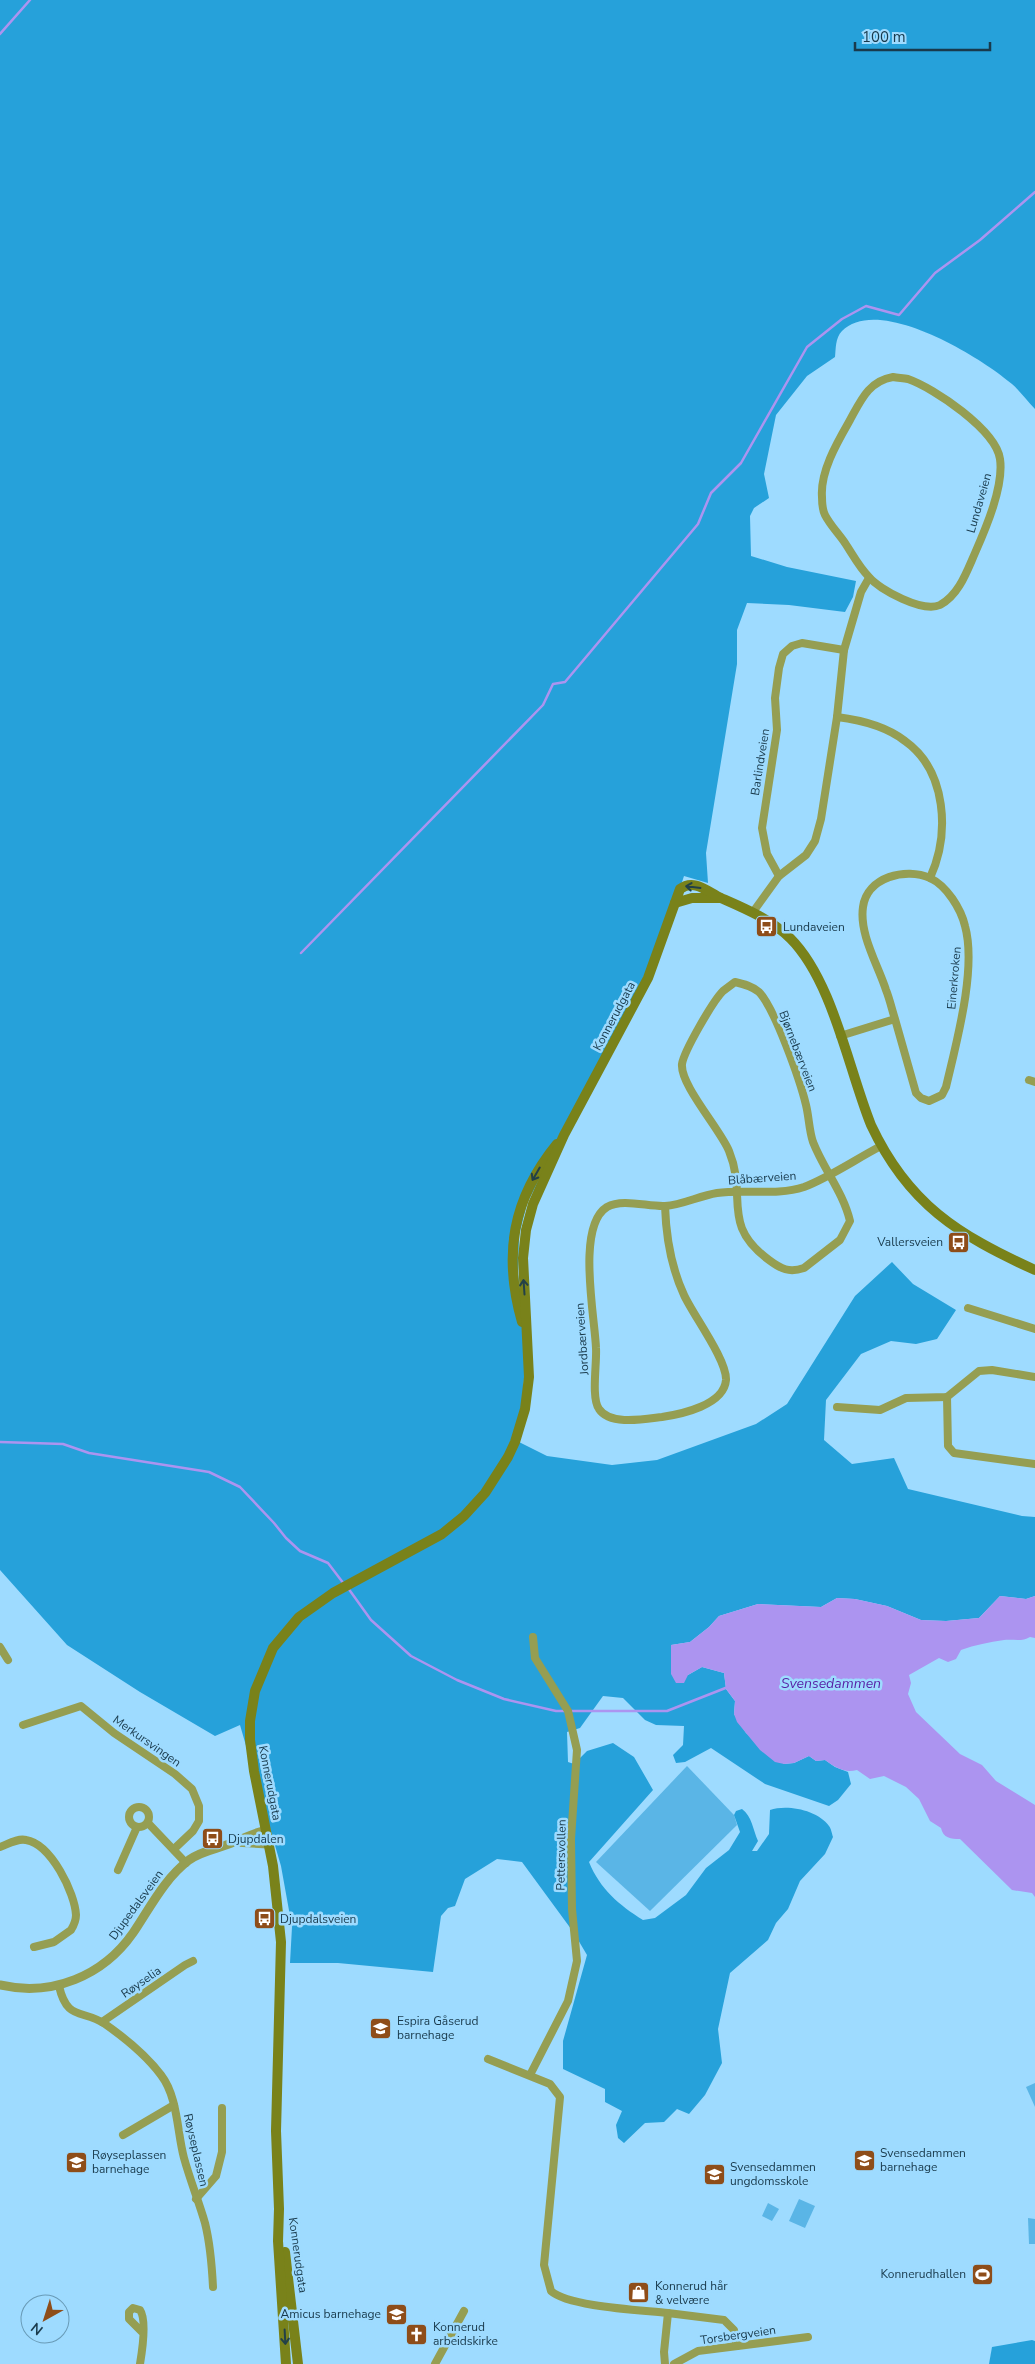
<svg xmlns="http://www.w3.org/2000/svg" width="1035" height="2364" viewBox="0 0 1035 2364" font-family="'Nunito Sans',sans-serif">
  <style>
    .green { fill: #5ab5e6 }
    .forest { fill: #26a1da }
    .water { fill: #ac94f0 }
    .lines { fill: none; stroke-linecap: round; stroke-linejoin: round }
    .stream { stroke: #ac94f0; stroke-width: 2.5 }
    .minor { stroke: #959e52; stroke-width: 8 }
    .tertiary { stroke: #959e52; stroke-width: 9 }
    .secondary { stroke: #79821a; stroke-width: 10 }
    .oneway { stroke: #234147 }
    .labels { text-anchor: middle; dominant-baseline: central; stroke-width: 5; stroke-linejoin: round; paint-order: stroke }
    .street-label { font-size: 12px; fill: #193a4c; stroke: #9edbff }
    .poi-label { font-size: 12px; fill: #193a4c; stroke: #9edbff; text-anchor: start }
    .water-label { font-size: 14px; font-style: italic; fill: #571fa5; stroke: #9edbff }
  </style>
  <rect width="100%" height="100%" fill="#9edbff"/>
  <!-- green -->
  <g class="green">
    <polygon points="687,1766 734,1815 737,1825 650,1911 596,1862"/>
    <polygon points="1035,2083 1035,2107 1026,2087"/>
    <polygon points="799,2199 815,2206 805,2228 789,2221"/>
    <polygon points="768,2203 779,2209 772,2221 762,2216"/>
    <polygon points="1028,2218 1035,2219 1035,2244 1029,2244"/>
  </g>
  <!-- forest -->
  <g class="forest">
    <path d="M0 0H1035V409C1027 401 1020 391 1012 384 981 357 878 294 842 331 835 338 836 349 835 357L807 376 776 415 764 474 769 498 754 508 750 516 751 556 787 567 856 581 853 597 845 612 789 605 747 603 737 630V664L706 853 708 883 684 876 659 952 527 1203 519 1235 518 1275 527 1341 519 1442 547 1456 612 1465 657 1460 756 1424 787 1404 855 1296 892 1262 913 1284 956 1310 937 1339 916 1344 891 1341 861 1354 826 1400 824 1440 852 1464 894 1458 908 1489 1022 1516 1035 1517V1596L1026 1599 1000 1596 979 1618 946 1621 921 1620 887 1606 855 1599 837 1598 821 1607 758 1604 719 1616 709 1627 690 1642 671 1645 688 1675 702 1667 724 1673 726 1689 735 1701 734 1714 746 1733 784 1764 794 1763 809 1756 816 1761 825 1760 835 1767 848 1772 851 1784 838 1800 829 1806 765 1784 711 1748 685 1762 676 1763 673 1755 683 1745 684 1726 656 1725 645 1720 623 1698 603 1696 580 1728 567 1732 568 1762 574 1764 587 1751 613 1743 634 1757 653 1790 589 1862C600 1889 619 1905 643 1920L655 1918 686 1895 706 1868 729 1850 740 1832 734 1815 736 1811 742 1809C752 1816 753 1830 758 1841L752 1851H757L769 1834 770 1810C787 1804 818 1810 829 1826 831 1828 832 1834 833 1837L825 1854 800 1881 788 1909 776 1923 768 1940 730 1973 718 2029 722 2063 705 2095 689 2114 677 2109 664 2122 645 2123 624 2143 618 2138 616 2125 622 2111 605 2102V2089L563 2069V2041L587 1955 574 1933 522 1862 497 1859 465 1879 455 1906 448 1908 441 1916 433 1972 338 1963H290L292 1927 281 1866 240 1725 215 1736 140 1692 67 1645 0 1570Z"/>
    <polygon points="1032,2340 1035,2341 1035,2364 989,2364 992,2347"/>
  </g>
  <!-- water -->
  <path class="water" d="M1000 1596 1026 1599 1035 1596V1638L1030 1637C1022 1642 1014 1639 1004 1640 989 1642 975 1645 961 1650L956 1659 948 1662 939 1658 909 1675 911 1683 908 1694 916 1712 960 1754 982 1765 996 1781 1035 1805V1897L1032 1893 1012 1890 960 1839C951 1839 943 1838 941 1828L930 1821 919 1799 906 1787 884 1776 870 1779 857 1770C844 1773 836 1768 825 1760L816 1761 809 1756 794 1763 784 1764 775 1762 760 1750 737 1722 734 1714 735 1701 726 1689 724 1673 702 1667 688 1675 684 1683H676L671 1674V1645L690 1642 709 1627 719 1616 758 1604 821 1607 837 1598 855 1599 887 1606 921 1620 946 1621 979 1618Z"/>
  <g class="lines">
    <!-- stream -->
    <g class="stream">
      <polyline points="0,34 30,0"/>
      <polyline points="301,953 543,705 553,684 565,682 698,524 711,493 741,463 807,347 842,319 866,306 899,315 935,273 980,240 1035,192"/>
      <polyline points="0,1442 63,1444 89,1453 209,1472 240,1487 274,1523 286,1538 300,1551 328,1563 344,1584"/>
      <polyline points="348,1588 371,1620 411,1656 457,1680 504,1699 556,1711 667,1711 728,1687"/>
    </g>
    <!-- minor -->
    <g class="minor">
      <path d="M893 377C898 378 903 378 908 379 934 388 996 430 1000 459 1004 486 986 528 975 553 967 571 959 595 940 605 923 613 880 590 869 577 859 567 853 555 845 543 839 534 830 525 825 515 823 511 822 502 822 497 820 471 838 441 850 420 861 400 869 381 893 377Z"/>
      <path d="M837 717C861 720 886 726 905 741 947 771 950 834 930 878"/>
      <polyline points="779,876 767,854 762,828 777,730 775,698 779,668 783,654 792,646 802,643 844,650"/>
      <polyline points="753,912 779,876 806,855 815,841 821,819 837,717 844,650 861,592 869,578"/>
      <path d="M735 982C744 984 752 986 759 992 775 1009 800 1080 806 1105 809 1117 809 1130 813 1142 824 1170 843 1192 850 1221L840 1240 804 1268C789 1273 781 1269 769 1260 720 1224 748 1197 729 1151 720 1129 680 1085 682 1064 684 1051 713 1001 723 991 727 988 731 985 735 982Z"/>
      <path d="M840 1036 895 1019 916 1093 921 1098 929 1101 942 1095 946 1087C956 1044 977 969 965 926 961 909 947 886 930 878 906 867 867 877 863 907 859 934 878 965 886 990 890 1000 892 1010 895 1019"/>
      <polyline points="1029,1080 1035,1082"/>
      <path d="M665 1206C666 1236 671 1267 684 1295 693 1315 727 1360 726 1380 724 1405 682 1414 662 1417 645 1419 610 1426 599 1409 591 1398 597 1363 596 1348 595 1318 576 1226 607 1207 623 1198 648 1207 665 1206 682 1205 699 1196 717 1193 745 1189 777 1196 804 1187 830 1177 856 1159 881 1146"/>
      <polyline points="968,1308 1035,1329"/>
      <polyline points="947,1397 948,1446 954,1453 1035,1464"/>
      <polyline points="837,1407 880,1410 906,1398 947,1397 979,1371 992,1370 1035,1377"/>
      <polyline points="0,1647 8,1660"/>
      <polyline points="23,1725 81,1706 114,1733 175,1774 192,1789 199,1806 199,1821 193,1831 174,1849"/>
      <circle cx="139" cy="1817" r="10"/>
      <polyline points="148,1823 186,1863"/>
      <path d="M0 1847C8 1844 18 1838 26 1840 51 1844 75 1893 76 1915 76 1921 74 1925 71 1930L54 1942 34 1947"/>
      <polyline points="118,1870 137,1827"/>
      <path d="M59 1986C67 2021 82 2009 105 2024 125 2038 146 2055 161 2075 178 2097 177 2132 184 2158 190 2180 199 2202 205 2223 210 2243 212 2267 213 2287"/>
      <polyline points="102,2022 185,1965 193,1961"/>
      <path d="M488 2059 550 2084 560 2097 544 2265 551 2291C569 2307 642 2310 668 2313L664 2352 665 2364"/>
      <polyline points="530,2075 568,2001 577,1961 572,1909 571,1839 577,1750 568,1711 535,1658 533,1637"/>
      <polyline points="123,2135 174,2105"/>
      <polyline points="196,2199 216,2176 222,2152 222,2108"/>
      <polyline points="668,2313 724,2320 734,2330 737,2346"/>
      <path d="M140 2364C142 2352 147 2320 140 2310L133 2308 129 2312V2319L142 2332"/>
      <polyline points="435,2364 464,2311"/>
      <polyline points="674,2364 698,2351 808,2337"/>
    </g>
    <!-- tertiary -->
    <g class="tertiary">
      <polyline points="234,1842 268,1844"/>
      <path d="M0 1985C52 1997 103 1976 133 1933 150 1908 164 1879 189 1860 203 1850 219 1849 234 1842 245 1838 254 1833 266 1830"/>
    </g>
    <!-- secondary -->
    <g class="secondary">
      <polyline points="675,903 692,898 720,898"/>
      <path d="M522 1322C503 1255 512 1199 557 1144"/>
      <polyline points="285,2252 298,2364"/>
      <path d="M286 2364 278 2241 279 2209 276 2131 281 1942 273 1866 254 1771 250 1740V1721L255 1691 273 1648 299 1617 333 1593 442 1534 464 1516 485 1493 508 1457 515 1442 525 1409 529 1377 523 1258 526 1230 533 1204 564 1135 648 978 680 889C694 878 708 892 721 898 746 909 770 919 790 938 833 981 848 1068 871 1125 908 1204 958 1235 1035 1270"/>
    </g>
  </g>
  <!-- one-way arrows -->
  <defs><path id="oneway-shaft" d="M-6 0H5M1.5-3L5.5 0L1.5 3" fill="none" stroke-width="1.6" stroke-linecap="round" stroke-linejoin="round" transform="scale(1.25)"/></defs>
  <g class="oneway">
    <use href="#oneway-shaft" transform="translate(693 887) rotate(-173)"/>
    <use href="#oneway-shaft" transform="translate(536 1174) rotate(120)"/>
    <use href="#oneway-shaft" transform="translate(524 1287) rotate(-94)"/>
    <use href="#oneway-shaft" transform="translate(285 2337) rotate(87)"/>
  </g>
  <!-- icons -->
  <defs>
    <symbol id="bus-square" viewBox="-11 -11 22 22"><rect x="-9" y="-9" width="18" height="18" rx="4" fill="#8e4d19" stroke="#9edbff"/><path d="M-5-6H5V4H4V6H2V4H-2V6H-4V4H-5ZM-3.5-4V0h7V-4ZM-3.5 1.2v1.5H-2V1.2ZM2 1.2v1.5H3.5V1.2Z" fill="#fff"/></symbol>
    <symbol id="school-square" viewBox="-11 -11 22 22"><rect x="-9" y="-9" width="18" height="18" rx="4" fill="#8e4d19" stroke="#9edbff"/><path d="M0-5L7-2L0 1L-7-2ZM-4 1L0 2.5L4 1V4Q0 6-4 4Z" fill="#fff"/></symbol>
    <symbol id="stadium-square" viewBox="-11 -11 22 22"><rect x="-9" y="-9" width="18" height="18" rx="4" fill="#8e4d19" stroke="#9edbff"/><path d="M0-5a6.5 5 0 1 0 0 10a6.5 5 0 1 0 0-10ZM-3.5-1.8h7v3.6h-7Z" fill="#fff"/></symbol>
    <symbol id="shop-square" viewBox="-11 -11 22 22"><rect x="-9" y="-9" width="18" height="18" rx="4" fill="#8e4d19" stroke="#9edbff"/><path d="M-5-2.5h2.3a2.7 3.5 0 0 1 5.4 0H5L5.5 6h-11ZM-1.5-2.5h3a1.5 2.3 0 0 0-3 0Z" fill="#fff"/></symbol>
    <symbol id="church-square" viewBox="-11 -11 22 22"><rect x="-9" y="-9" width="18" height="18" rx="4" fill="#8e4d19" stroke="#9edbff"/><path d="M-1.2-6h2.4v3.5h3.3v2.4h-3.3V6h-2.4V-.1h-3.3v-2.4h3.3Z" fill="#fff"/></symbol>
  </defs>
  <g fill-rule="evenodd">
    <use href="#bus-square" x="754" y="914" width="25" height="25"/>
    <use href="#bus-square" x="946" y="1230" width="25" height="25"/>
    <use href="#bus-square" x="200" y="1826" width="25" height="25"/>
    <use href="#bus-square" x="252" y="1906" width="25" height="25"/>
    <use href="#school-square" x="368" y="2016" width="25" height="25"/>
    <use href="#school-square" x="852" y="2148" width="25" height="25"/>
    <use href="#school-square" x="64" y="2150" width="25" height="25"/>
    <use href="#school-square" x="702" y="2162" width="25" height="25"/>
    <use href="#stadium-square" x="970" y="2262" width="25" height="25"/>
    <use href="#shop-square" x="626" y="2280" width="25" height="25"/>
    <use href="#school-square" x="384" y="2302" width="25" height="25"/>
    <use href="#church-square" x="404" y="2322" width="25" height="25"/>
  </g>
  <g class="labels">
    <!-- street labels -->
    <g class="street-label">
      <text transform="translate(979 503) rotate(-74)">Lundaveien</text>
      <text transform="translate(760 762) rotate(-81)">Barlindveien</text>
      <text transform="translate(954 978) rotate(-85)">Einerkroken</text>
      <text transform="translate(614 1016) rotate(-62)">Konnerudgata</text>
      <text transform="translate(798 1051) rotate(69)">Bjørnebærveien</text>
      <text transform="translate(762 1178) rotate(-4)">Blåbærveien</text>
      <text transform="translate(582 1339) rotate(-94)">Jordbærveien</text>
      <text transform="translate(147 1741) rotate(35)">Merkursvingen</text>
      <text transform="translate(270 1783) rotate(79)">Konnerudgata</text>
      <text transform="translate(561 1855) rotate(-89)">Pettersvollen</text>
      <text transform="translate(136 1905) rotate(-54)">Djupedalsveien</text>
      <text transform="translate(141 1982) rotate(-35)">Røyselia</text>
      <text transform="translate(196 2150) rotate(77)">Røyseplassen</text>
      <text transform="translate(298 2255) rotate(82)">Konnerudgata</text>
      <text transform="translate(738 2335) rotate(-8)">Torsbergveien</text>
    </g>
    <!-- poi labels -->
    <g class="poi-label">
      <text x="783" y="927">Lundaveien</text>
      <text x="943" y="1242" text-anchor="end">Vallersveien</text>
      <text x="228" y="1839">Djupdalen</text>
      <text x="280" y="1919">Djupdalsveien</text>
      <text x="397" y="2021">Espira Gåserud<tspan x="397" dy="14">barnehage</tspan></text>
      <text x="880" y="2153">Svensedammen<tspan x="880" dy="14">barnehage</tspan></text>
      <text x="92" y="2155">Røyseplassen<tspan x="92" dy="14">barnehage</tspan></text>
      <text x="730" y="2167">Svensedammen<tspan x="730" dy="14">ungdomsskole</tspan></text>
      <text x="966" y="2274" text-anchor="end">Konnerudhallen</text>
      <text x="655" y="2286">Konnerud hår<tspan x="655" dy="14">&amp; velvære</tspan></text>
      <text x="381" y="2314" text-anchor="end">Amicus barnehage</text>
      <text x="433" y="2327">Konnerud<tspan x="433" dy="14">arbeidskirke</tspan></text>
    </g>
    <!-- water labels -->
    <g class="water-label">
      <text x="831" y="1683">Svensedammen</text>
    </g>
  </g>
  <!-- north arrow -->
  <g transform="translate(45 2319) rotate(219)"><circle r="24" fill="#9edbff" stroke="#699bb7"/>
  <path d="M0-4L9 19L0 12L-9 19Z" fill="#8e4d19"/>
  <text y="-8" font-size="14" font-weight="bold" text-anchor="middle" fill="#193a4c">N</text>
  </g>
  <!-- scale -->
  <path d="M855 42v8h135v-8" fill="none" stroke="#193a4c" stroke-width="2.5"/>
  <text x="862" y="42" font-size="15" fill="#193a4c" stroke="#9edbff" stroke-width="4" paint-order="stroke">100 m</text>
</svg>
